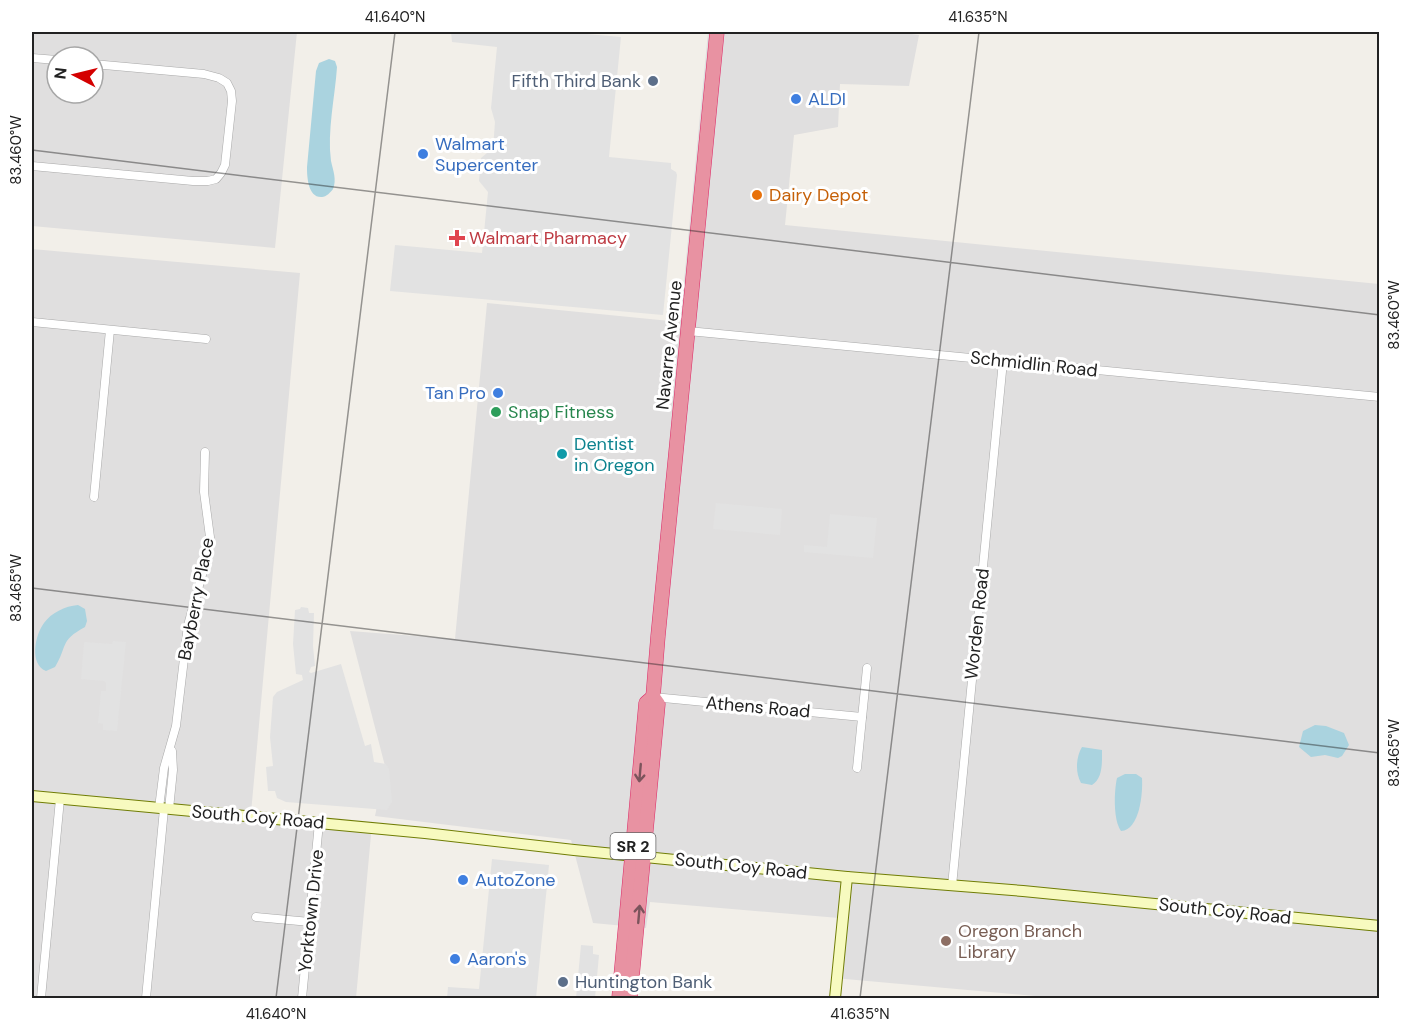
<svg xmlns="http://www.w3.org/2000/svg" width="1411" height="1030" viewBox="0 0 1411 1030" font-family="'DM Sans',sans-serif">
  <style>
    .residential { fill: #e0dfdf; fill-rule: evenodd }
    .parking { fill: #e2e2e2 }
    .water { fill: #aad3df }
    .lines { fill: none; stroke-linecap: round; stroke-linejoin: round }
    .street-casing { stroke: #a9a9a9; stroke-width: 9 }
    .secondary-casing { stroke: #707d05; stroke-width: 12 }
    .highway-casing { stroke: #dc2a67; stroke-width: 15 }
    .street { stroke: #fff; stroke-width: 8 }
    .secondary { stroke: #f7fabf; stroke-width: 10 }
    .highway { stroke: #e892a2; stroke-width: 14 }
    .oneway { stroke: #7b545c }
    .ticks { fill: none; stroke: #222; stroke-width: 1.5; stroke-opacity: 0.45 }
    .service-dot { fill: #5c6f8a; stroke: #fff; stroke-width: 2 }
    .shop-dot { fill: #3f7fe0; stroke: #fff; stroke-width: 2 }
    .food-dot { fill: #e8710a; stroke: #fff; stroke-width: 2 }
    .health-dot { fill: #e0444e; stroke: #fff; stroke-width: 2 }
    .leisure-dot { fill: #2e9e5b; stroke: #fff; stroke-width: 2 }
    .culture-dot { fill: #0f9aa8; stroke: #fff; stroke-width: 2 }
    .education-dot { fill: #8d6e63; stroke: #fff; stroke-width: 2 }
    .labels { text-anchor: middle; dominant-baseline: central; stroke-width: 6; stroke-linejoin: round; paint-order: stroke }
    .shield { fill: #fff; stroke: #646464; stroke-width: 1.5 }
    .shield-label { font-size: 16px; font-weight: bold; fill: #222 }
    .service-label { font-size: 18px; fill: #4e5e75; stroke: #fff; text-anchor: end }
    .shop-label { font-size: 18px; fill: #366cbe; stroke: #fff; text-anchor: start }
    .food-label { font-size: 18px; fill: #c56008; stroke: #fff; text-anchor: start }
    .health-label { font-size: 18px; fill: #be3a42; stroke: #fff; text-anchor: start }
    .street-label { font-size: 18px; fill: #222; stroke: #fff }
    .leisure-label { font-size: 18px; fill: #27864d; stroke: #fff; text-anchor: start }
    .culture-label { font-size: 18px; fill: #0d838f; stroke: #fff; text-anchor: start }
    .education-label { font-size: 18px; fill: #785e54; stroke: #fff; text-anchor: start }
    .neatline { fill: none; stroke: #222; stroke-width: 2 }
    .ticks-label { font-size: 15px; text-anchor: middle; fill: #222 }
  </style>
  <rect width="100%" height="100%" fill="#f2efe9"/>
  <!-- residential -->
  <g class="residential">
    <path d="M32 32H297L275 248 32 226ZM57 57H93V93H57Z"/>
    <polygon points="708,32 897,32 919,35 909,86 840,84 838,127 794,135 785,225 1379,284 1379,998 1057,998 834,978 839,918 650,902 646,928 593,923 571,840 375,816 385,766 350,631 455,639 487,303 680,322"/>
    <polygon points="32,249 300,273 251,813 372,824 356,998 32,998"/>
  </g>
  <!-- parking -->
  <g class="parking">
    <polygon points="451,32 564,32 621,37 609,157 671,163 671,169 676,172 677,175 663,315 390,291 395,245 482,253 488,192 479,181 481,158 493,148 495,122 491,108 497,47 452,42"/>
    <polygon points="716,503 782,509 780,535 713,529"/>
    <polygon points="830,514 877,518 873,558 804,552 804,545 827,547"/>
    <polygon points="301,607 308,608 309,613 314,613 313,646 315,666 311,667 309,672 311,673 341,664 365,746 371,744 374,762 386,764 389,769 392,802 387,810 286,802 277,798 275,791 268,791 266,767 273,766 270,737 273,697 277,692 303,680 302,675 296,674 293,644 295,610 300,609"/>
    <polygon points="113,641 126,642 117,731 103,730 103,724 98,723 101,691 106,691 106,683 104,681 81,679 84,642 112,644"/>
    <polygon points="492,859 549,865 536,998 447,998 448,987 479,989"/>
    <polygon points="581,945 593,946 593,954 599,955 595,998 576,998"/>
  </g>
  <!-- water -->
  <g class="water">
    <path d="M329 59 335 61 337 67C335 97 327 131 331 161 333 170 337 180 333 189 331 192 326 197 322 197 308 198 307 177 307 167L316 71 319 63Z"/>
    <path d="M78 605 85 609 87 621 85 627C59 641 68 646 55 667L46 671C29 664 35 635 44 623 51 613 65 606 78 605Z"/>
    <polygon points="1315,725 1326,726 1344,733 1349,745 1342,756 1338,758 1325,755 1311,757 1299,747 1303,731"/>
    <path d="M1082 747 1102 750C1102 763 1103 778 1092 785L1081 783C1075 772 1076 757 1082 747Z"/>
    <path d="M1125 774H1136L1142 778C1143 792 1140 830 1121 831 1113 820 1114 791 1117 778Z"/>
  </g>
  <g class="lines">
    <defs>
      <g id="street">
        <polyline points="32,58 57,60"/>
        <polyline points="32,166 193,181 208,181 216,179 221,173 225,165 232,101 231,91 227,83 219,78 204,74 93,64"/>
        <polyline points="32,322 206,339"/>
        <polyline points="688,331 1380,397"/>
        <polyline points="94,497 110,330"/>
        <polyline points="653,697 862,717"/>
        <polyline points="857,768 867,668"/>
        <polyline points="159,808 164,768 176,726 188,625 205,564 210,537 204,492 205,452"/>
        <polyline points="169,809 173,770 172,751"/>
        <polyline points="952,886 1003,361"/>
        <polyline points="256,917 310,922"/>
        <polyline points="41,998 60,799"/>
        <polyline points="146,998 164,809"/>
        <polyline points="302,998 319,823"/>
      </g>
      <g id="secondary">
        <polyline points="32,796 425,833 574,850 847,877 1023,891 1380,926"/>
        <polyline points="835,998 847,877"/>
      </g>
      <g id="highway">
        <polyline points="619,998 646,703 653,697"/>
        <polyline points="630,998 658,704 653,697 658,636 717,32"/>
      </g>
    </defs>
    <!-- street casing -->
    <use href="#street" class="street-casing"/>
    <!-- secondary casing -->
    <use href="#secondary" class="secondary-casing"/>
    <!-- highway casing -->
    <use href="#highway" class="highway-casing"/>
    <!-- street -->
    <use href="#street" class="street"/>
    <!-- secondary -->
    <use href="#secondary" class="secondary"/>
    <!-- highway -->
    <use href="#highway" class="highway"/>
  </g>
  <!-- one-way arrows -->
  <defs><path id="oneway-shaft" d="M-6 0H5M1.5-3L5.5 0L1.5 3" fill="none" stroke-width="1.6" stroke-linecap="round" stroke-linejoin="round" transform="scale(1.5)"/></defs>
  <g class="oneway">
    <use href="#oneway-shaft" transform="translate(640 773) rotate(95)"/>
    <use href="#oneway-shaft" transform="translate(639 914) rotate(-85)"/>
  </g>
  <!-- ticks -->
  <path class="ticks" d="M32 150 1380 315M32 588 1380 753M276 998 395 32M860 998 979 32"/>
  <!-- markers -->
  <g class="service-dot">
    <circle cx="653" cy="81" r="6"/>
    <circle cx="563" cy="982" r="6"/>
  </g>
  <g class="shop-dot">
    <circle cx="796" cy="99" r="6"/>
    <circle cx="423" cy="154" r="6"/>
    <circle cx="498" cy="393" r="6"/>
    <circle cx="463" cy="880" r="6"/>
    <circle cx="455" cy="959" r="6"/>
  </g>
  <circle class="food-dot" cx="757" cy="195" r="6"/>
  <path class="health-dot" d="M454 229h6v6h6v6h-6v6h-6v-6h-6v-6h6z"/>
  <circle class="leisure-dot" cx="496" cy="412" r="6"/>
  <circle class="culture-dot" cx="562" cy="454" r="6"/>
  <circle class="education-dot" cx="946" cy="941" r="6"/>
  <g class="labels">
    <!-- shield labels -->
    <rect class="shield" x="610.5" y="833" width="45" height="26" rx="4.5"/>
    <g class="shield-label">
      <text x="633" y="846">SR 2</text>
    </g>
    <!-- service labels -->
    <g class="service-label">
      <text x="641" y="81">Fifth Third Bank</text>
      <text x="575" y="982" text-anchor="start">Huntington Bank</text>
    </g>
    <!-- shop labels -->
    <g class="shop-label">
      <text x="808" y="99">ALDI</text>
      <text x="435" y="144">Walmart<tspan x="435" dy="21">Supercenter</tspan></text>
      <text x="486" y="393" text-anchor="end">Tan Pro</text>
      <text x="475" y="880">AutoZone</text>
      <text x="467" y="959">Aaron's</text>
    </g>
    <!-- food labels -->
    <g class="food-label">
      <text x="769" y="195">Dairy Depot</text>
    </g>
    <!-- health labels -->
    <g class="health-label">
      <text x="469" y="238">Walmart Pharmacy</text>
    </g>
    <!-- street labels -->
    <g class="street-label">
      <text transform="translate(669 345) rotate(-84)">Navarre Avenue</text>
      <text transform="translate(1034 364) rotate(6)">Schmidlin Road</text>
      <text transform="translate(196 599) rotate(-79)">Bayberry Place</text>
      <text transform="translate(977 624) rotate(-84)">Worden Road</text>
      <text transform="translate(758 707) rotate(5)">Athens Road</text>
      <text transform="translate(258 817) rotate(5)">South Coy Road</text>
      <text transform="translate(741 866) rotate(6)">South Coy Road</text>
      <text transform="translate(311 911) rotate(-84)">Yorktown Drive</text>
      <text transform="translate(1225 911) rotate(6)">South Coy Road</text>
    </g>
    <!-- leisure labels -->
    <g class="leisure-label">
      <text x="508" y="412">Snap Fitness</text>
    </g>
    <!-- culture labels -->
    <g class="culture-label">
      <text x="574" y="444">Dentist<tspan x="574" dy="21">in Oregon</tspan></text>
    </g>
    <!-- education labels -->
    <g class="education-label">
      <text x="958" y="931">Oregon Branch<tspan x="958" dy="21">Library</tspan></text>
    </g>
  </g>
  <!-- border -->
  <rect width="1411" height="1030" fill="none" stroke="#ffffff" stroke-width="66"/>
  <!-- north arrow -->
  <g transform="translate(75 75) rotate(277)"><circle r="28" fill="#ffffff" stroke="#a7a7a7" stroke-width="1.5"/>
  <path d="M0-4.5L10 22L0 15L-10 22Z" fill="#d40000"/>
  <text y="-9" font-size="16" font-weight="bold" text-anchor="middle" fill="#222222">N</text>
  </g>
  <rect x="33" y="33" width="1345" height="964" class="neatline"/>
  <g class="ticks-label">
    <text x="395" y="22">41.640°N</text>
    <text x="978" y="22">41.635°N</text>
    <text transform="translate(16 150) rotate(-90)" y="5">83.460°W</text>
    <text transform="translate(1394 315) rotate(-90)" y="5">83.460°W</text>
    <text transform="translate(16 588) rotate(-90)" y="5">83.465°W</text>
    <text transform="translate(1394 753) rotate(-90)" y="5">83.465°W</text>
    <text x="276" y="1019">41.640°N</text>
    <text x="860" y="1019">41.635°N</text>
  </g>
</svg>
